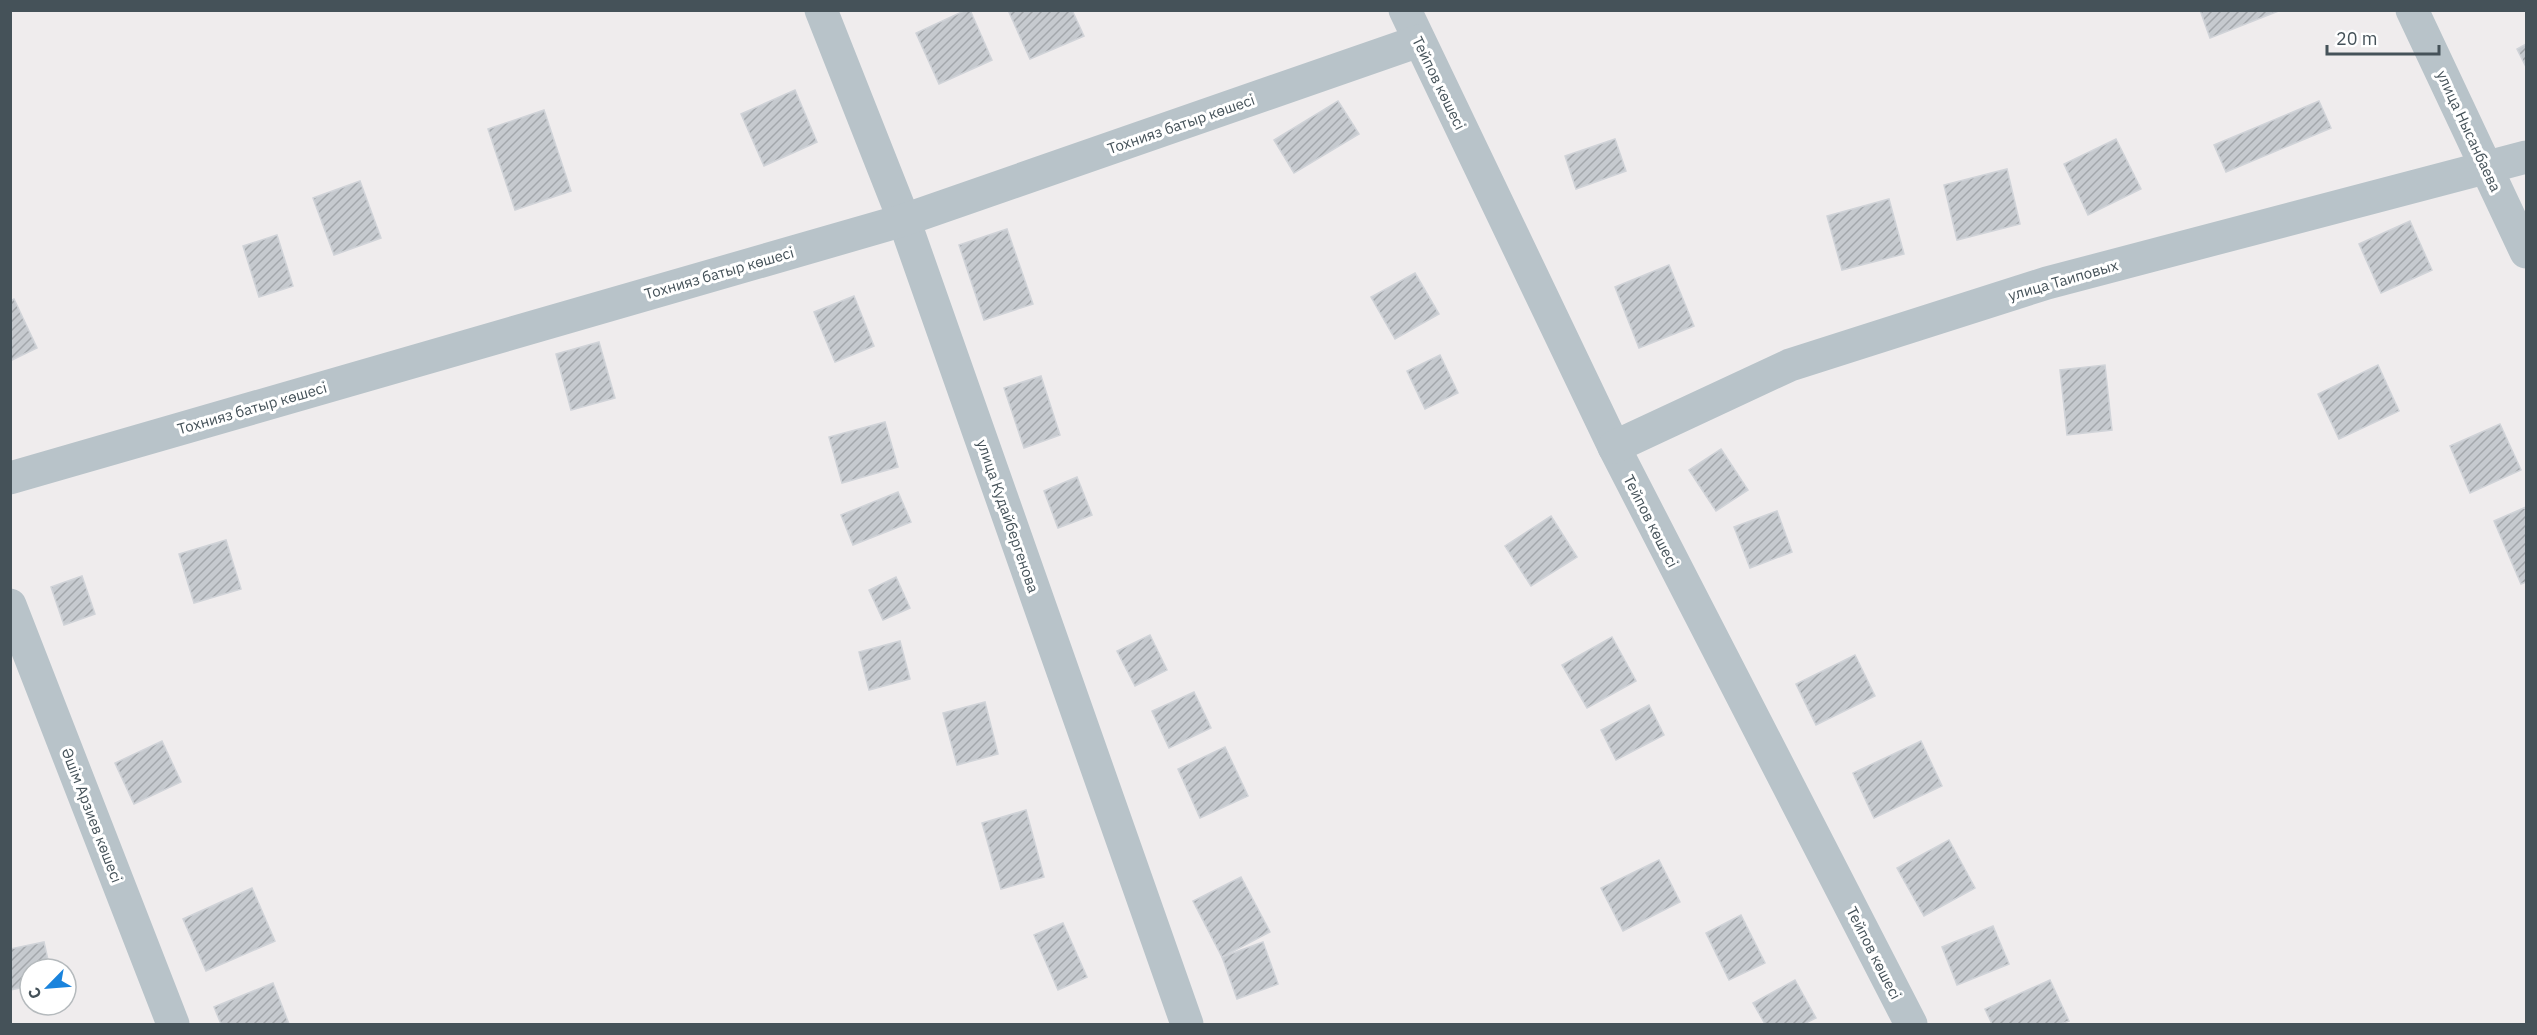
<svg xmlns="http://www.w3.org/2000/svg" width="2537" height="1035" viewBox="0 0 2537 1035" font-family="'IBM Plex Sans',sans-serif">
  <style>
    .building { fill: url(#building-hatch); stroke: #d0d3d8; stroke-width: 1.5 }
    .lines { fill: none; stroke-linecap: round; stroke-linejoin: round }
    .minor { stroke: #b8c3c9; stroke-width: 33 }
    .tertiary { stroke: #b8c3c9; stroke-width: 33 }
    .labels { text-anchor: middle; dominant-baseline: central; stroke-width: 6; stroke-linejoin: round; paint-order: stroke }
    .street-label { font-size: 15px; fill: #455259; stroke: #fff }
  </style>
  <defs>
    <pattern id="building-hatch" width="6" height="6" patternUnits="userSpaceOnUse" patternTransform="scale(1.5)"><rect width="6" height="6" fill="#c6cacf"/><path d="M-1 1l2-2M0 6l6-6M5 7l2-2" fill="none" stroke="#a3a7ab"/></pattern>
  </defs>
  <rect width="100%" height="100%" fill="#efeced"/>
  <!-- building -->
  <g class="building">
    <polygon points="966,10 970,10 992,60 939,84 916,33"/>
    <polygon points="1008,10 1072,10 1084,36 1030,59"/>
    <polygon points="2200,10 2281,10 2210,38"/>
    <polygon points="2526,44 2526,67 2517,49"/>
    <polygon points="795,90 817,142 764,166 741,114"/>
    <polygon points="1338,101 1359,134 1294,173 1274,140"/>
    <polygon points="2319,101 2331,128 2226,172 2214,145"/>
    <polygon points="544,110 571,191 515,210 488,129"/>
    <polygon points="1615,139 1626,171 1576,189 1565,156"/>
    <polygon points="2116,139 2141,189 2088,215 2064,164"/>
    <polygon points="2007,169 2020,224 1957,240 1944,185"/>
    <polygon points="360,181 381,238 334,255 313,198"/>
    <polygon points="1889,199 1904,254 1842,270 1827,216"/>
    <polygon points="2410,221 2432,270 2381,293 2359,244"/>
    <polygon points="1007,229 1033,304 984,320 959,245"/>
    <polygon points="277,235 293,286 259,297 243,246"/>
    <polygon points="1669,265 1694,326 1639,348 1615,287"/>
    <polygon points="1415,273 1439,314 1395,339 1371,297"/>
    <polygon points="854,296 874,346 835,362 814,312"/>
    <polygon points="14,299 37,348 10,361 10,301"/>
    <polygon points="599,342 615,398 571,410 556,354"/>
    <polygon points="1440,355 1458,393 1425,409 1407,371"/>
    <polygon points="2105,365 2112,430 2067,435 2060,370"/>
    <polygon points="2378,365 2399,411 2339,439 2318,394"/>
    <polygon points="1041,376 1060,435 1024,448 1004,388"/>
    <polygon points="885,422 898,467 842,483 829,437"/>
    <polygon points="2500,424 2521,470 2470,493 2450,446"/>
    <polygon points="1721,449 1748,490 1716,511 1689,470"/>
    <polygon points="1077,477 1092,515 1058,528 1044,491"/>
    <polygon points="898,492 911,522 853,545 841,515"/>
    <polygon points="2526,507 2526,582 2521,584 2494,521"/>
    <polygon points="1777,511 1792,552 1750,568 1734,527"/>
    <polygon points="1551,516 1577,557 1531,586 1505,546"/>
    <polygon points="226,540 241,589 194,603 179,554"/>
    <polygon points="82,576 95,614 64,625 51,587"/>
    <polygon points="896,577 910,608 883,620 869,590"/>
    <polygon points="1150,635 1167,670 1135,686 1117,651"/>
    <polygon points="1612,637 1636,681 1587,708 1562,665"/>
    <polygon points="900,641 910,679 869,690 859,652"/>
    <polygon points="1855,655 1875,696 1816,725 1796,684"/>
    <polygon points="1194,692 1211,728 1169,748 1152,711"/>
    <polygon points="985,702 998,754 957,765 943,713"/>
    <polygon points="1649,705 1664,735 1616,760 1601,730"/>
    <polygon points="162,741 181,782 134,804 115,763"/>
    <polygon points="1921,741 1942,786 1874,818 1853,773"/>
    <polygon points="1225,747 1248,796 1200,818 1178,769"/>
    <polygon points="1026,810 1044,877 1001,889 982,823"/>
    <polygon points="1949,840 1975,888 1924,916 1897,868"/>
    <polygon points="1659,860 1680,902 1623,931 1601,888"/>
    <polygon points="1241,877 1270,932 1222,957 1193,901"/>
    <polygon points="252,888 275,941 206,971 183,919"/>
    <polygon points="1741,915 1765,963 1729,980 1706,933"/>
    <polygon points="1063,923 1087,977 1058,990 1034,935"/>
    <polygon points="1993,926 2009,964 1957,985 1942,947"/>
    <polygon points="44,942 50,969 30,969 30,986 10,990 10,949"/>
    <polygon points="1263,942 1278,984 1237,999 1222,957"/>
    <polygon points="1795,980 1816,1018 1804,1024 1765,1024 1753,1003"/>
    <polygon points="2050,980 2069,1021 2061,1024 1992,1024 1985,1009"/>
    <polygon points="273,983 289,1024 221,1024 214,1007"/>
  </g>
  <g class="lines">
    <!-- minor -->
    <g class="minor">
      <polyline points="821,10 904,220 1187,1024"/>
      <polyline points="1405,10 1614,447 1911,1024"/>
      <polyline points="2412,10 2526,252"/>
      <polyline points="1614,447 1790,365 2047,283 2526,157"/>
      <polyline points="10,478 904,220 1419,41"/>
    </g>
    <!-- tertiary -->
    <polyline class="tertiary" points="10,605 173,1024"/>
  </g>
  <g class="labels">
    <!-- street labels -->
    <g class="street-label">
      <text transform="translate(1439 83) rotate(64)">Тейпов көшесі</text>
      <text transform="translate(1181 124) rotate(-19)">Тохнияз батыр көшесі</text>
      <text transform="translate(2469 131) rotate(65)">улица Нысанбаева</text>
      <text transform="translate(719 273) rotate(-16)">Тохнияз батыр көшесі</text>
      <text transform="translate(2063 280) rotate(-16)">улица Таиповых</text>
      <text transform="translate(252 408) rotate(-16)">Тохнияз батыр көшесі</text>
      <text transform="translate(1008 516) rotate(71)">улица Кудайбергенова</text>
      <text transform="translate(1651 521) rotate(63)">Тейпов көшесі</text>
      <text transform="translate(92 815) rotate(69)">Әшім Арзиев көшесі</text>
      <text transform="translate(1874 953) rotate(63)">Тейпов көшесі</text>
    </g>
  </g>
  <!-- border -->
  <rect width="2537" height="1035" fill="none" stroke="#455259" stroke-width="24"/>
  <!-- north arrow -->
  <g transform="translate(48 987) rotate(245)"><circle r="28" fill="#ffffff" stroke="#b5babd" stroke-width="1.5"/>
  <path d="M0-4.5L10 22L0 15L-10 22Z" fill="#1a83dc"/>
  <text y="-9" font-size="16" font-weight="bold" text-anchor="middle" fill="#455259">С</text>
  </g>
  <!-- scale -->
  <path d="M2327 45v9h112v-9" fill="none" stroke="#455259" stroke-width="3"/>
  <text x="2336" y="45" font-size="18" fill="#455259" stroke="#ffffff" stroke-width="4.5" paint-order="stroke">20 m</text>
</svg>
